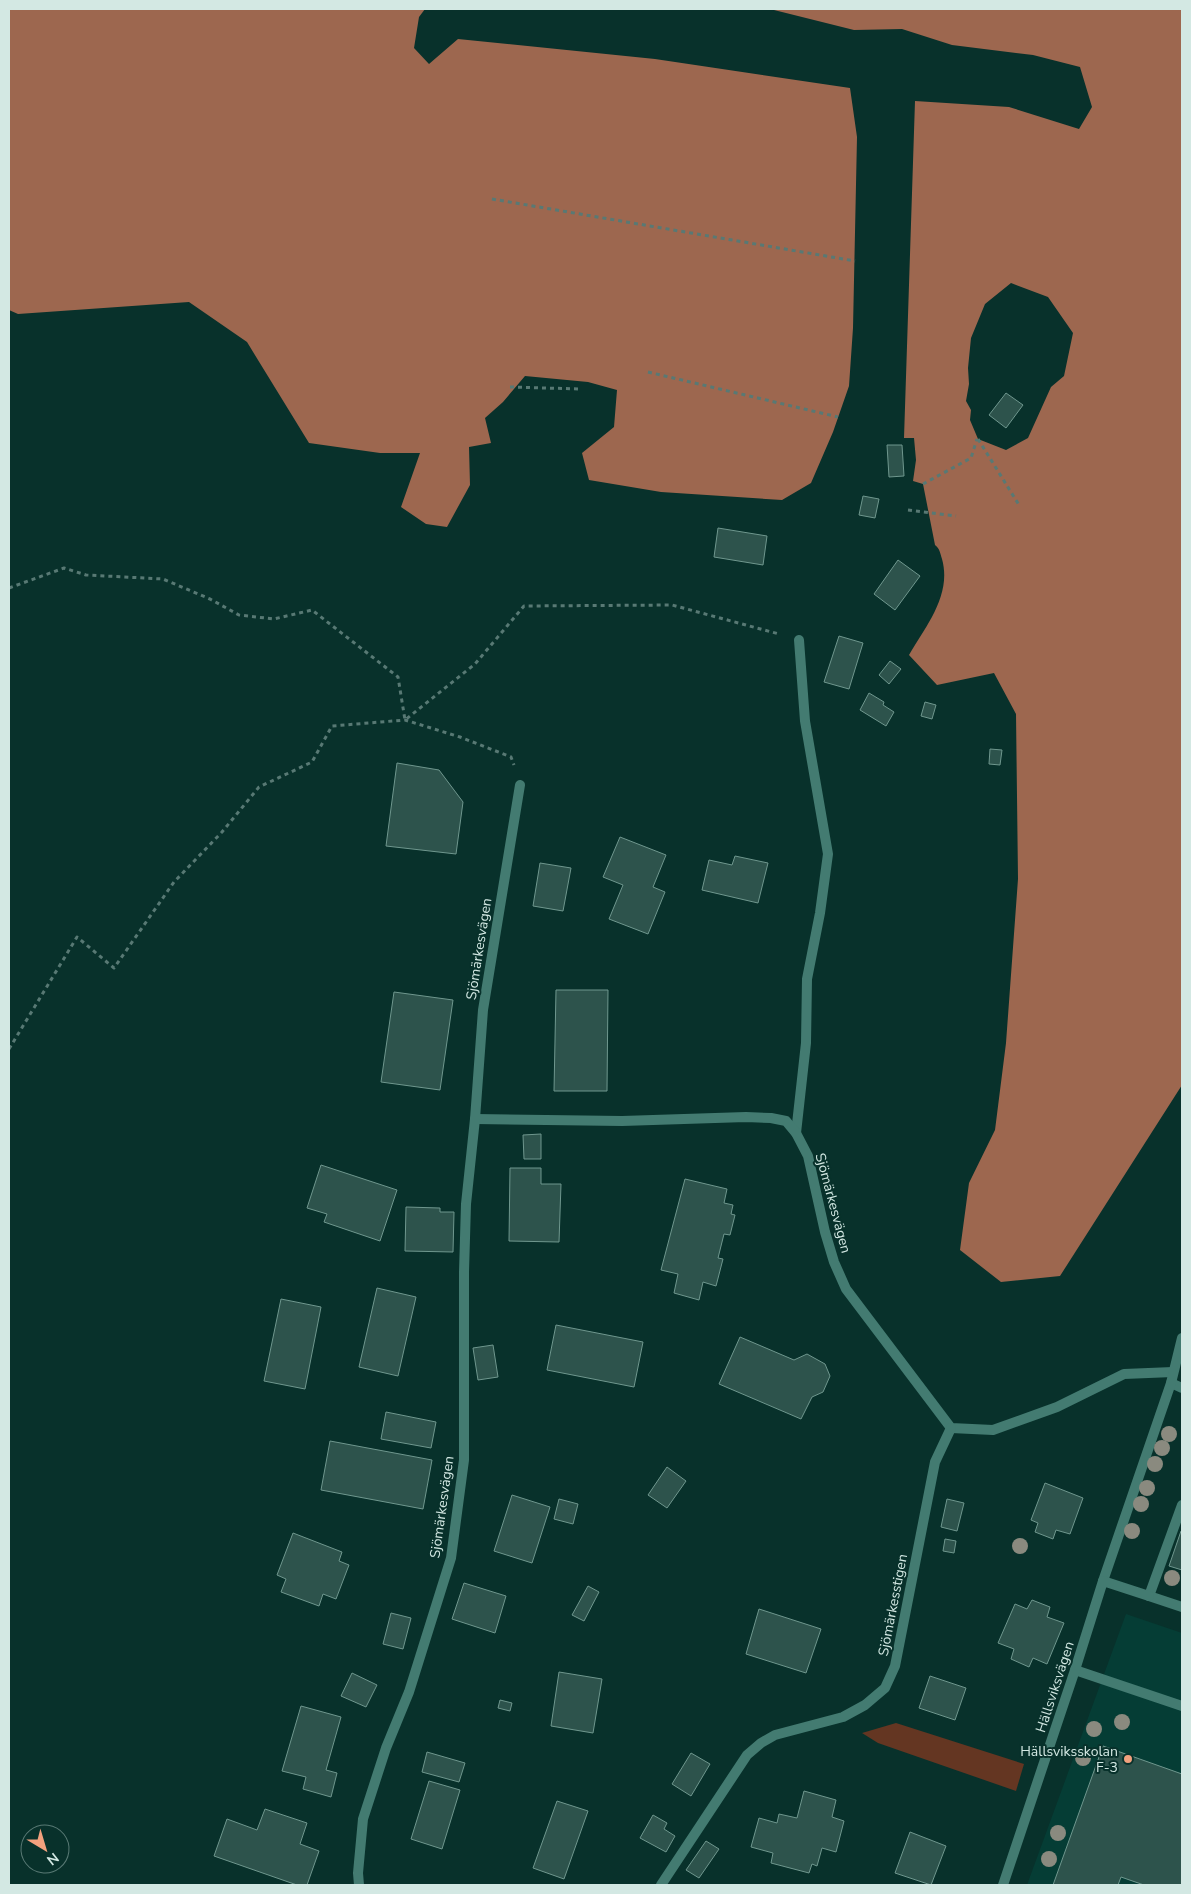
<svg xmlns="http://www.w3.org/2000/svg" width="1191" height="1894" viewBox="0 0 1191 1894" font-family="'Nunito Sans',sans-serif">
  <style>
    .built { fill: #053d35 }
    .green { fill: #643622 }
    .water { fill: #9d674f; fill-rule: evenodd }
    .building { fill: #2d534c; stroke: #6f978e }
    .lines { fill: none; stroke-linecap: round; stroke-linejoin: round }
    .path { stroke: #587974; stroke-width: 3; stroke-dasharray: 4 4; stroke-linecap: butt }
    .service { stroke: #437b71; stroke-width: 10 }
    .minor { stroke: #437b71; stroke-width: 10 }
    .tertiary { stroke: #437b71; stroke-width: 10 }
    .tree { fill: #8a8a7f }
    .poi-dot { fill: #f2a17e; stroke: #08312b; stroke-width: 2 }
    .labels { text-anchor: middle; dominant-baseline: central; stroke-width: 4; stroke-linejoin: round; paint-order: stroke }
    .street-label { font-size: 14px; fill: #d3e8e3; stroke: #08312b }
    .poi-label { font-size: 14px; fill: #d3e8e3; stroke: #08312b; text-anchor: end }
  </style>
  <rect width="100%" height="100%" fill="#08312b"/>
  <!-- built -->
  <polygon class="built" points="1126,1614 1182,1633 1182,1885 1027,1885"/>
  <!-- green -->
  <polygon class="green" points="896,1723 1024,1764 1016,1791 878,1743 862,1733"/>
  <!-- water -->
  <g class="water">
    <polygon points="9,9 425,9 419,17 414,48 429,64 458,39 655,59 850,88 857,137 853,328 849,386 833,432 811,483 782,500 661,492 589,480 582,453 614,427 617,390 588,382 525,376 503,402 485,418 491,443 469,447 470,485 447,527 426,524 401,507 420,453 380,453 309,443 247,342 189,302 18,314 9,310"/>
    <path d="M770 9H1182V1085L1060 1276 1001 1282 960 1250 969 1183 995 1130 1006 1043 1018 879 1016 714 994 673 937 685 909 655C926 626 952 595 942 559 940 553 940 549 935 545L923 484 913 481 916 460 914 438H904L915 101 1009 107 1079 129 1092 107 1080 67 1033 55 952 45 902 29 854 30ZM1011 283 1048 297 1073 333 1064 376 1051 387 1028 438 1006 450 978 439 970 420 971 410 966 401 969 384 968 368 971 338 985 304Z"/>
  </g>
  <!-- building -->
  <g class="building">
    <polygon points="1006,393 1023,405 1006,428 989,415"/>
    <polygon points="887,445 902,445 904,476 889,477"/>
    <polygon points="863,496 879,499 875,518 859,515"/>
    <polygon points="718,528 767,536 763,565 714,557"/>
    <polygon points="898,560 920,576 895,610 874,594"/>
    <polygon points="839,636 863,643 849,689 824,682"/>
    <polygon points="890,661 901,669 889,684 879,675"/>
    <polygon points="869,693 884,702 883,705 894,712 886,726 860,710"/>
    <polygon points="925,702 936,705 932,719 921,716"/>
    <polygon points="990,749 1002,750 1000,765 989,764"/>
    <polygon points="397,763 439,770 463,802 456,854 386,846"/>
    <polygon points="620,837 666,855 653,887 665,892 648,934 609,919 623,885 603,877"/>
    <polygon points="735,856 768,863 758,903 702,890 709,860 732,865"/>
    <polygon points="540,863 571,868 563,911 533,906"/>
    <polygon points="556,990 608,990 607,1091 554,1091"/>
    <polygon points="394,992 453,1000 440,1090 381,1082"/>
    <polygon points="541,1134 541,1159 524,1159 523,1135"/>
    <polygon points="321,1165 397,1190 380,1241 324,1222 327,1214 307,1208"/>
    <polygon points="510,1168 541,1168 541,1184 561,1184 559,1242 509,1241"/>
    <polygon points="685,1179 727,1189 724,1203 733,1205 731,1214 735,1215 730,1235 724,1234 718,1258 723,1259 716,1286 703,1282 699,1300 674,1293 678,1274 661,1270"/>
    <polygon points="406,1207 440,1208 440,1212 454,1212 453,1252 405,1251"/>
    <polygon points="377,1288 416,1297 398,1376 359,1367"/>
    <polygon points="281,1299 321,1307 305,1389 264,1381"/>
    <polygon points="556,1325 643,1342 634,1387 547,1370"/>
    <polygon points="740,1337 794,1360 807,1354 825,1364 830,1376 823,1392 812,1397 801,1419 719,1384"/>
    <polygon points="493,1345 498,1377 478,1380 473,1348"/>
    <polygon points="386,1412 436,1422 431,1448 381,1439"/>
    <polygon points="330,1441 432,1460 423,1509 321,1490"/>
    <polygon points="667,1467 686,1481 667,1508 648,1495"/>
    <polygon points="1045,1483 1083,1498 1070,1534 1056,1530 1053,1539 1035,1532 1038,1523 1031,1520"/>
    <polygon points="512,1495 550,1507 532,1563 494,1551"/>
    <polygon points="559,1499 578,1504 573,1524 554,1519"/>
    <polygon points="947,1499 964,1503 957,1531 941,1527"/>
    <polygon points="1181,1531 1182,1531 1182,1570 1169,1566"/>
    <polygon points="293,1533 342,1552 339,1561 349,1565 336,1599 323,1594 319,1606 281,1592 286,1579 277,1575"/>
    <polygon points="945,1539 956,1541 954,1553 943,1551"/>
    <polygon points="464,1583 506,1596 495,1633 452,1619"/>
    <polygon points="588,1586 599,1592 584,1621 572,1615"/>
    <polygon points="1032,1600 1050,1607 1047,1617 1064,1623 1047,1664 1033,1658 1029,1667 1011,1659 1014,1649 998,1643 1015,1604 1027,1609"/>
    <polygon points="759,1609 821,1629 806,1673 746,1654"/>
    <polygon points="391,1613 411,1618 403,1649 383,1644"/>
    <polygon points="559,1672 602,1679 593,1733 551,1726"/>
    <polygon points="352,1673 377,1685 366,1707 341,1696"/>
    <polygon points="930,1676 966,1688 955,1720 919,1708"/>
    <polygon points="500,1700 512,1703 510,1711 498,1708"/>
    <polygon points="301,1706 341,1717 326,1770 337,1773 331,1797 303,1789 306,1777 282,1771"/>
    <polygon points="1103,1746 1182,1774 1182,1885 1144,1885 1121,1877 1118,1885 1053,1885"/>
    <polygon points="427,1752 465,1763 459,1782 422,1772"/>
    <polygon points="691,1753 710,1764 691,1796 672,1784"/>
    <polygon points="429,1781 460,1790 442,1849 411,1839"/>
    <polygon points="804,1791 836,1800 832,1817 844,1821 836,1852 822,1848 817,1866 812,1864 809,1873 771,1863 773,1853 751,1847 759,1818 777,1823 779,1814 797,1818"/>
    <polygon points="557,1801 588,1811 564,1879 533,1868"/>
    <polygon points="265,1809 307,1823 300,1844 319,1851 307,1885 297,1885 214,1856 227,1819 257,1830"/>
    <polygon points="653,1815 667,1823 664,1829 675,1836 666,1852 640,1838"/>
    <polygon points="910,1832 946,1846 931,1885 895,1873"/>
    <polygon points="706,1841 719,1849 699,1878 686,1870"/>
  </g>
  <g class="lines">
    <!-- path -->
    <g class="path">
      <polyline points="492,199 855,261"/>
      <polyline points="648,372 838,417"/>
      <polyline points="510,387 580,389"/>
      <polyline points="978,439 1019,505"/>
      <polyline points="923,484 971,458 977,439"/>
      <polyline points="908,510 956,516"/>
      <polyline points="9,588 64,568 86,575 163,579 210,599 239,615 274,619 312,610 398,677 405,720 475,664 524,606 672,605 779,634"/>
      <polyline points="9,1049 77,937 114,968 174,882 222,832 259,787 312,762 332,726 405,720 460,737 511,757 514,765"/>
    </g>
    <!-- service -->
    <g class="service">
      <polyline points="796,1133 806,1043 807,979 820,913 828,854 805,721 799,640"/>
      <polyline points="1171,1383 1182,1388"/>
      <polyline points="1149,1596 1182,1505"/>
      <polyline points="1075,1670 1182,1706"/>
    </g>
    <!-- minor -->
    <g class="minor">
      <polyline points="475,1119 622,1121 746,1117 771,1118 786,1121 796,1133 808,1156 825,1232 834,1262 846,1289 951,1428 993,1430 1057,1407 1124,1374 1173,1372"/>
      <polyline points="1103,1581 1171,1383 1182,1338"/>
      <polyline points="1149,1596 1182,1607"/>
      <polyline points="359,1885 358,1873 363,1819 386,1748 409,1692 451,1558 464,1460 464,1272 466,1204 475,1119 483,1010 520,785"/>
      <polyline points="661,1885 747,1755 761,1743 775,1735 843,1717 865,1705 885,1688 895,1666 935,1462 951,1428"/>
    </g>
    <!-- tertiary -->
    <polyline class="tertiary" points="1003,1885 1075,1670 1103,1581 1149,1596"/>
  </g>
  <!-- trees -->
  <g class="tree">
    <circle cx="1169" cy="1434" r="8"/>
    <circle cx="1162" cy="1448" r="8"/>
    <circle cx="1155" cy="1464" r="8"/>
    <circle cx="1147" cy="1488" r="8"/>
    <circle cx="1141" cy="1504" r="8"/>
    <circle cx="1132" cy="1531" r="8"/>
    <circle cx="1020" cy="1546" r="8"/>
    <circle cx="1172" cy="1578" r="8"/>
    <circle cx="1122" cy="1722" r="8"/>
    <circle cx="1094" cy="1729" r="8"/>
    <circle cx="1083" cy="1758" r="8"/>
    <circle cx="1058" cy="1833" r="8"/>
    <circle cx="1049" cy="1859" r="8"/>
  </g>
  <!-- markers -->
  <circle class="poi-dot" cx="1128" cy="1759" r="5"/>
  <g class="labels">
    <!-- street labels -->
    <g class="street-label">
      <text transform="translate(479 949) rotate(-81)">Sjömärkesvägen</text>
      <text transform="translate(833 1203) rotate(75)">Sjömärkesvägen</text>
      <text transform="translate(442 1507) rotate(-82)">Sjömärkesvägen</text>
      <text transform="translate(893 1605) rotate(-79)">Sjömärkesstigen</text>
      <text transform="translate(1055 1687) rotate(-72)">Hällsviksvägen</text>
    </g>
    <!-- poi labels -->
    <g class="poi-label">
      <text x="1118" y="1751">Hällsviksskolan<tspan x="1118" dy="16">F-3</tspan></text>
    </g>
  </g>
  <!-- border -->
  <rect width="1191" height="1894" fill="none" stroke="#d3e8e3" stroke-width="20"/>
  <!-- north arrow -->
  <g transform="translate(45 1849) rotate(142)"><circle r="24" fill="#08312b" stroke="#597a75"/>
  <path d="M0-4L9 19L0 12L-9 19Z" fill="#f2a17e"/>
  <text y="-8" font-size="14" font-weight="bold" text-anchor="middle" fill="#d3e8e3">N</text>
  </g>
</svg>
